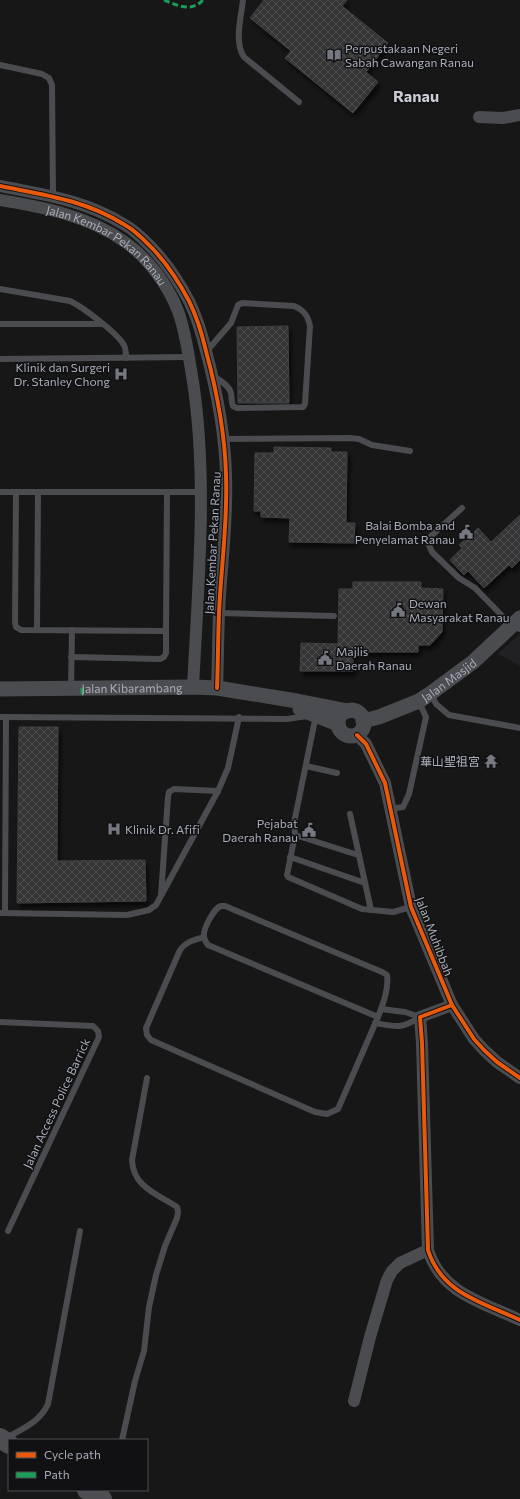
<svg xmlns="http://www.w3.org/2000/svg" width="520" height="1499" viewBox="0 0 520 1499" font-family="Commissioner,'Noto Sans SC',sans-serif">
  <style>
    .built { fill: #212123 }
    .building { fill: url(#building-cross-hatch); stroke: #3f4043; filter: url(#shadow) }
    .lines { fill: none; stroke-linecap: round; stroke-linejoin: round }
    .service { stroke: #4b4c50; stroke-width: 6 }
    .minor { stroke: #4b4c50; stroke-width: 12 }
    .tertiary { stroke: #4b4c50; stroke-width: 15 }
    .trunk { stroke: #4e4e52; stroke-width: 20 }
    .quiet { stroke: #1a9f57; stroke-width: 3; stroke-dasharray: 6 3; stroke-linecap: butt }
    .cycleway-casing { stroke: #111113; stroke-width: 6 }
    .cycleway { stroke: #e8590c; stroke-width: 4 }
    .labels { text-anchor: middle; dominant-baseline: central; stroke-width: 3; stroke-linejoin: round; paint-order: stroke }
    .poi-label { font-size: 12px; fill: #a8adb8; stroke: #111113; text-anchor: start }
    .street-label { font-size: 12px; fill: #a8adb8; stroke: #111113 }
    .district-label { font-size: 16px; font-weight: bold; fill: #c9ccd4; stroke: #111113 }
  </style>
  <defs>
    <pattern id="building-cross-hatch" width="8" height="8" patternUnits="userSpaceOnUse"><rect width="8" height="8" fill="#353536"/><path d="M0 0l8 8M0 8l8-8" fill="none" stroke="#4f5051"/></pattern>
    <filter id="shadow"><feDropShadow dx="2.5" dy="4.5" stdDeviation="2" flood-color="#0009"/></filter>
  </defs>
  <rect width="100%" height="100%" fill="#171717"/>
  <!-- built -->
  <polygon class="built" points="520,634 520,666 498,654"/>
  <!-- building -->
  <g class="building">
    <polygon points="264,0 347,0 342,6 388,43 366,72 378,82 353,113 285,58 291,51 250,18"/>
    <polygon points="288,326 289,403 238,403 237,327"/>
    <polygon points="274,447 331,448 331,452 347,452 346,523 355,523 354,543 289,542 290,518 261,517 261,511 254,511 255,453 274,453"/>
    <polygon points="520,515 520,560 512,568 509,565 484,588 468,571 464,575 450,560 462,548 459,545 478,528 491,542"/>
    <polygon points="353,582 421,582 421,588 443,589 442,632 430,645 418,645 418,652 353,652 353,671 300,671 301,643 338,644 339,589 353,589"/>
    <polygon points="19,727 58,727 57,861 145,860 146,901 17,903"/>
  </g>
  <g class="lines">
    <!-- service -->
    <g class="service">
      <path d="M243 0C241 18 234 42 244 57L299 102"/>
      <polyline points="0,65 42,74 49,78 52,85 53,196"/>
      <path d="M0 289 70 301C83 307 117 333 124 345 126 349 126 354 126 358"/>
      <polyline points="0,324 102,324"/>
      <path d="M206 352 231 323 238 305 242 303 294 306C304 310 308 316 310 326L305 404 303 407 237 408 233 406C231 402 232 398 231 393 229 385 220 381 214 376"/>
      <polyline points="0,359 189,357"/>
      <polyline points="224,439 350,438 359,439 372,445 410,451"/>
      <polyline points="0,492 201,492"/>
      <polyline points="16,492 15,622 16,627 21,630 166,631 167,492"/>
      <polyline points="462,508 431,536 429,545 432,552 459,578 475,588 512,626 520,629"/>
      <polyline points="219,613 334,616"/>
      <polyline points="37,630 38,492"/>
      <polyline points="71,657 160,659 164,657 166,653 166,631"/>
      <polyline points="71,688 72,630"/>
      <polyline points="431,693 436,704 449,715 520,728"/>
      <polyline points="316,715 294,823 295,835 287,875 288,877 362,909 393,912 411,907"/>
      <polyline points="0,717 287,719 307,716"/>
      <polyline points="306,766 337,773"/>
      <polyline points="390,809 403,807 409,794 426,717 419,702"/>
      <polyline points="350,814 371,910"/>
      <polyline points="295,835 358,855"/>
      <polyline points="290,857 365,883"/>
      <polyline points="161,895 168,797 169,792 174,789 218,791"/>
      <path d="M221 906H225L382 972 387 975C389 989 383 1004 378 1017L208 945C206 942 204 940 204 936 203 929 214 908 221 906Z"/>
      <polyline points="0,913 127,915 149,910 156,905 218,791 228,768 239,717"/>
      <polyline points="5,913 6,717"/>
      <path d="M204 937C194 940 187 941 180 950L146 1028 147 1035 151 1040 315 1112 327 1114 338 1109 378 1017"/>
      <polyline points="381,1009 405,1012 420,1017"/>
      <polyline points="0,1022 93,1026 98,1031 99,1037 8,1231"/>
      <path d="M375 1023C396 1027 402 1029 420 1017"/>
      <path d="M6 1438C22 1429 40 1422 48 1404L80 1231"/>
      <path d="M122 1440 135 1381 144 1351 149 1307 156 1275 165 1246 177 1218 178 1212 177 1207C157 1194 133 1187 132 1160L147 1078"/>
    </g>
    <!-- minor -->
    <g class="minor">
      <polyline points="479,117 503,118 520,115"/>
      <path d="M0 186C45 195 85 200 125 225 136 231 145 241 153 249 168 265 179 282 189 301 197 317 202 334 206 351 217 392 225 433 226 475 228 521 221 567 219 613 218 638 218 663 217 688"/>
      <path id="s1" d="M0 200C43 207 89 216 125 242 148 258 168 285 178 311 186 333 189 358 193 382 208 480 198 587 193 687"/>
      <polyline points="357,735 366,744 385,783 411,907 452,1005 474,1039 484,1050 497,1062 520,1078"/>
      <path d="M452 1005 420 1017 422 1043 428 1250C442 1294 482 1302 520 1320"/>
      <polyline points="354,1401 370,1337 387,1280 392,1271 400,1263 428,1250"/>
    </g>
    <!-- tertiary -->
    <g class="tertiary">
      <path id="s2" d="M0 689 193 687 217 688 297 701 348 711"/>
      <polyline points="300,709 338,724"/>
      <circle cx="351" cy="723" r="13"/>
      <path id="s3" d="M363 721 379 717 419 701 431 693 473 662 520 618"/>
    </g>
    <!-- trunk -->
    <g class="trunk">
      <polyline points="0,1438 9,1444"/>
      <polyline points="87,1490 102,1499"/>
    </g>
    <!-- quiet -->
    <g class="quiet">
      <path d="M164 0C177 5 191 13 203 0"/>
      <polyline points="82,688 82,697"/>
    </g>
    <defs>
      <g id="cycleway">
        <path d="M0 186C45 195 85 200 125 225 136 231 145 241 153 249 168 265 179 282 189 301 197 317 202 334 206 351 217 392 225 433 226 475 228 521 221 567 219 613 218 638 218 663 217 688"/>
        <polyline points="357,735 366,744 385,783 411,907 452,1005 474,1039 484,1050 497,1062 520,1078"/>
        <path d="M452 1005 420 1017 422 1043 428 1250C442 1294 482 1302 520 1320"/>
      </g>
    </defs>
    <!-- cycleway casing -->
    <use href="#cycleway" class="cycleway-casing"/>
    <!-- cycleway -->
    <use href="#cycleway" class="cycleway"/>
  </g>
  <!-- icons -->
  <defs>
    <symbol id="library-bare" viewBox="-9 -9 18 18"><path d="M-6-4Q-3-5.5-.7-3.5V5Q-3 3-6 4ZM6-4Q3-5.5 .7-3.5V5Q3 3 6 4Z" fill="#757880" stroke="#111113" stroke-width="2.5" paint-order="stroke"/></symbol>
    <symbol id="hospital-bare" viewBox="-9 -9 18 18"><path d="M-5-5h3v3.5h4V-5h3V5h-3V1.5h-4V5h-3Z" fill="#757880" stroke="#111113" stroke-width="2.5" paint-order="stroke"/></symbol>
    <symbol id="civic-bare" viewBox="-9 -9 18 18"><path d="M-.6-6.5H3V-4.5H.6V-3L4-1V1h2V6H-6V1h2V-1L-.6-3ZM-1.2 2.5V6h2.4V2.5Z" fill="#757880" stroke="#111113" stroke-width="2.5" paint-order="stroke"/></symbol>
    <symbol id="temple-bare" viewBox="-9 -9 18 18"><path d="M0-6L5-2H3V0L6.5 2.5H4V6H1.5V3h-3V6H-4V2.5H-6.5L-3 0V-2H-5Z" fill="#757880" stroke="#111113" stroke-width="2.5" paint-order="stroke"/></symbol>
  </defs>
  <g fill-rule="evenodd">
    <use href="#library-bare" x="324" y="45" width="20" height="20"/>
    <use href="#hospital-bare" x="111" y="364" width="20" height="20"/>
    <use href="#civic-bare" x="456" y="522" width="20" height="20"/>
    <use href="#civic-bare" x="388" y="600" width="20" height="20"/>
    <use href="#civic-bare" x="315" y="648" width="20" height="20"/>
    <use href="#temple-bare" x="481" y="751" width="20" height="20"/>
    <use href="#hospital-bare" x="104" y="819" width="20" height="20"/>
    <use href="#civic-bare" x="299" y="820" width="20" height="20"/>
  </g>
  <g class="labels">
    <!-- poi labels -->
    <g class="poi-label">
      <text x="345" y="48">Perpustakaan Negeri<tspan x="345" dy="14">Sabah Cawangan Ranau</tspan></text>
      <text x="110" y="367" text-anchor="end">Klinik dan Surgeri<tspan x="110" dy="14">Dr. Stanley Chong</tspan></text>
      <text x="455" y="525" text-anchor="end">Balai Bomba and<tspan x="455" dy="14">Penyelamat Ranau</tspan></text>
      <text x="409" y="603">Dewan<tspan x="409" dy="14">Masyarakat Ranau</tspan></text>
      <text x="336" y="651">Majlis<tspan x="336" dy="14">Daerah Ranau</tspan></text>
      <text x="480" y="761" text-anchor="end">華山聖祖宮</text>
      <text x="298" y="823" text-anchor="end">Pejabat<tspan x="298" dy="14">Daerah Ranau</tspan></text>
      <text x="125" y="829">Klinik Dr. Afifi</text>
    </g>
    <!-- street labels -->
    <g class="street-label">
      <text stroke="none"><textPath href="#s1" startOffset="119">Jalan Kembar Pekan Ranau</textPath></text>
      <text transform="translate(212 543) rotate(-87)">Jalan Kembar Pekan Ranau</text>
      <text stroke="none"><textPath href="#s3" startOffset="96">Jalan Masjid</textPath></text>
      <text stroke="none"><textPath href="#s2" startOffset="132">Jalan Kibarambang</textPath></text>
      <text transform="translate(435 936) rotate(69)">Jalan Muhibbah</text>
      <text transform="translate(56 1103) rotate(-65)">Jalan Access Police Barrick</text>
    </g>
    <!-- district labels -->
    <g class="district-label">
      <text x="416" y="95">Ranau</text>
    </g>
  </g>
  <!-- legend -->
  <rect x="8" y="1439" width="140" height="52" fill="#111113" stroke="#4d4f55"/>
  <rect x="16" y="1452" width="20" height="6" fill="#e8590c" stroke="#4d4f55"/>
  <text x="44" y="1459" font-size="12" fill="#a8adb8">Cycle path</text>
  <rect x="16" y="1472" width="20" height="6" fill="#1a9f57" stroke="#4d4f55"/>
  <text x="44" y="1479" font-size="12" fill="#a8adb8">Path</text>
</svg>
